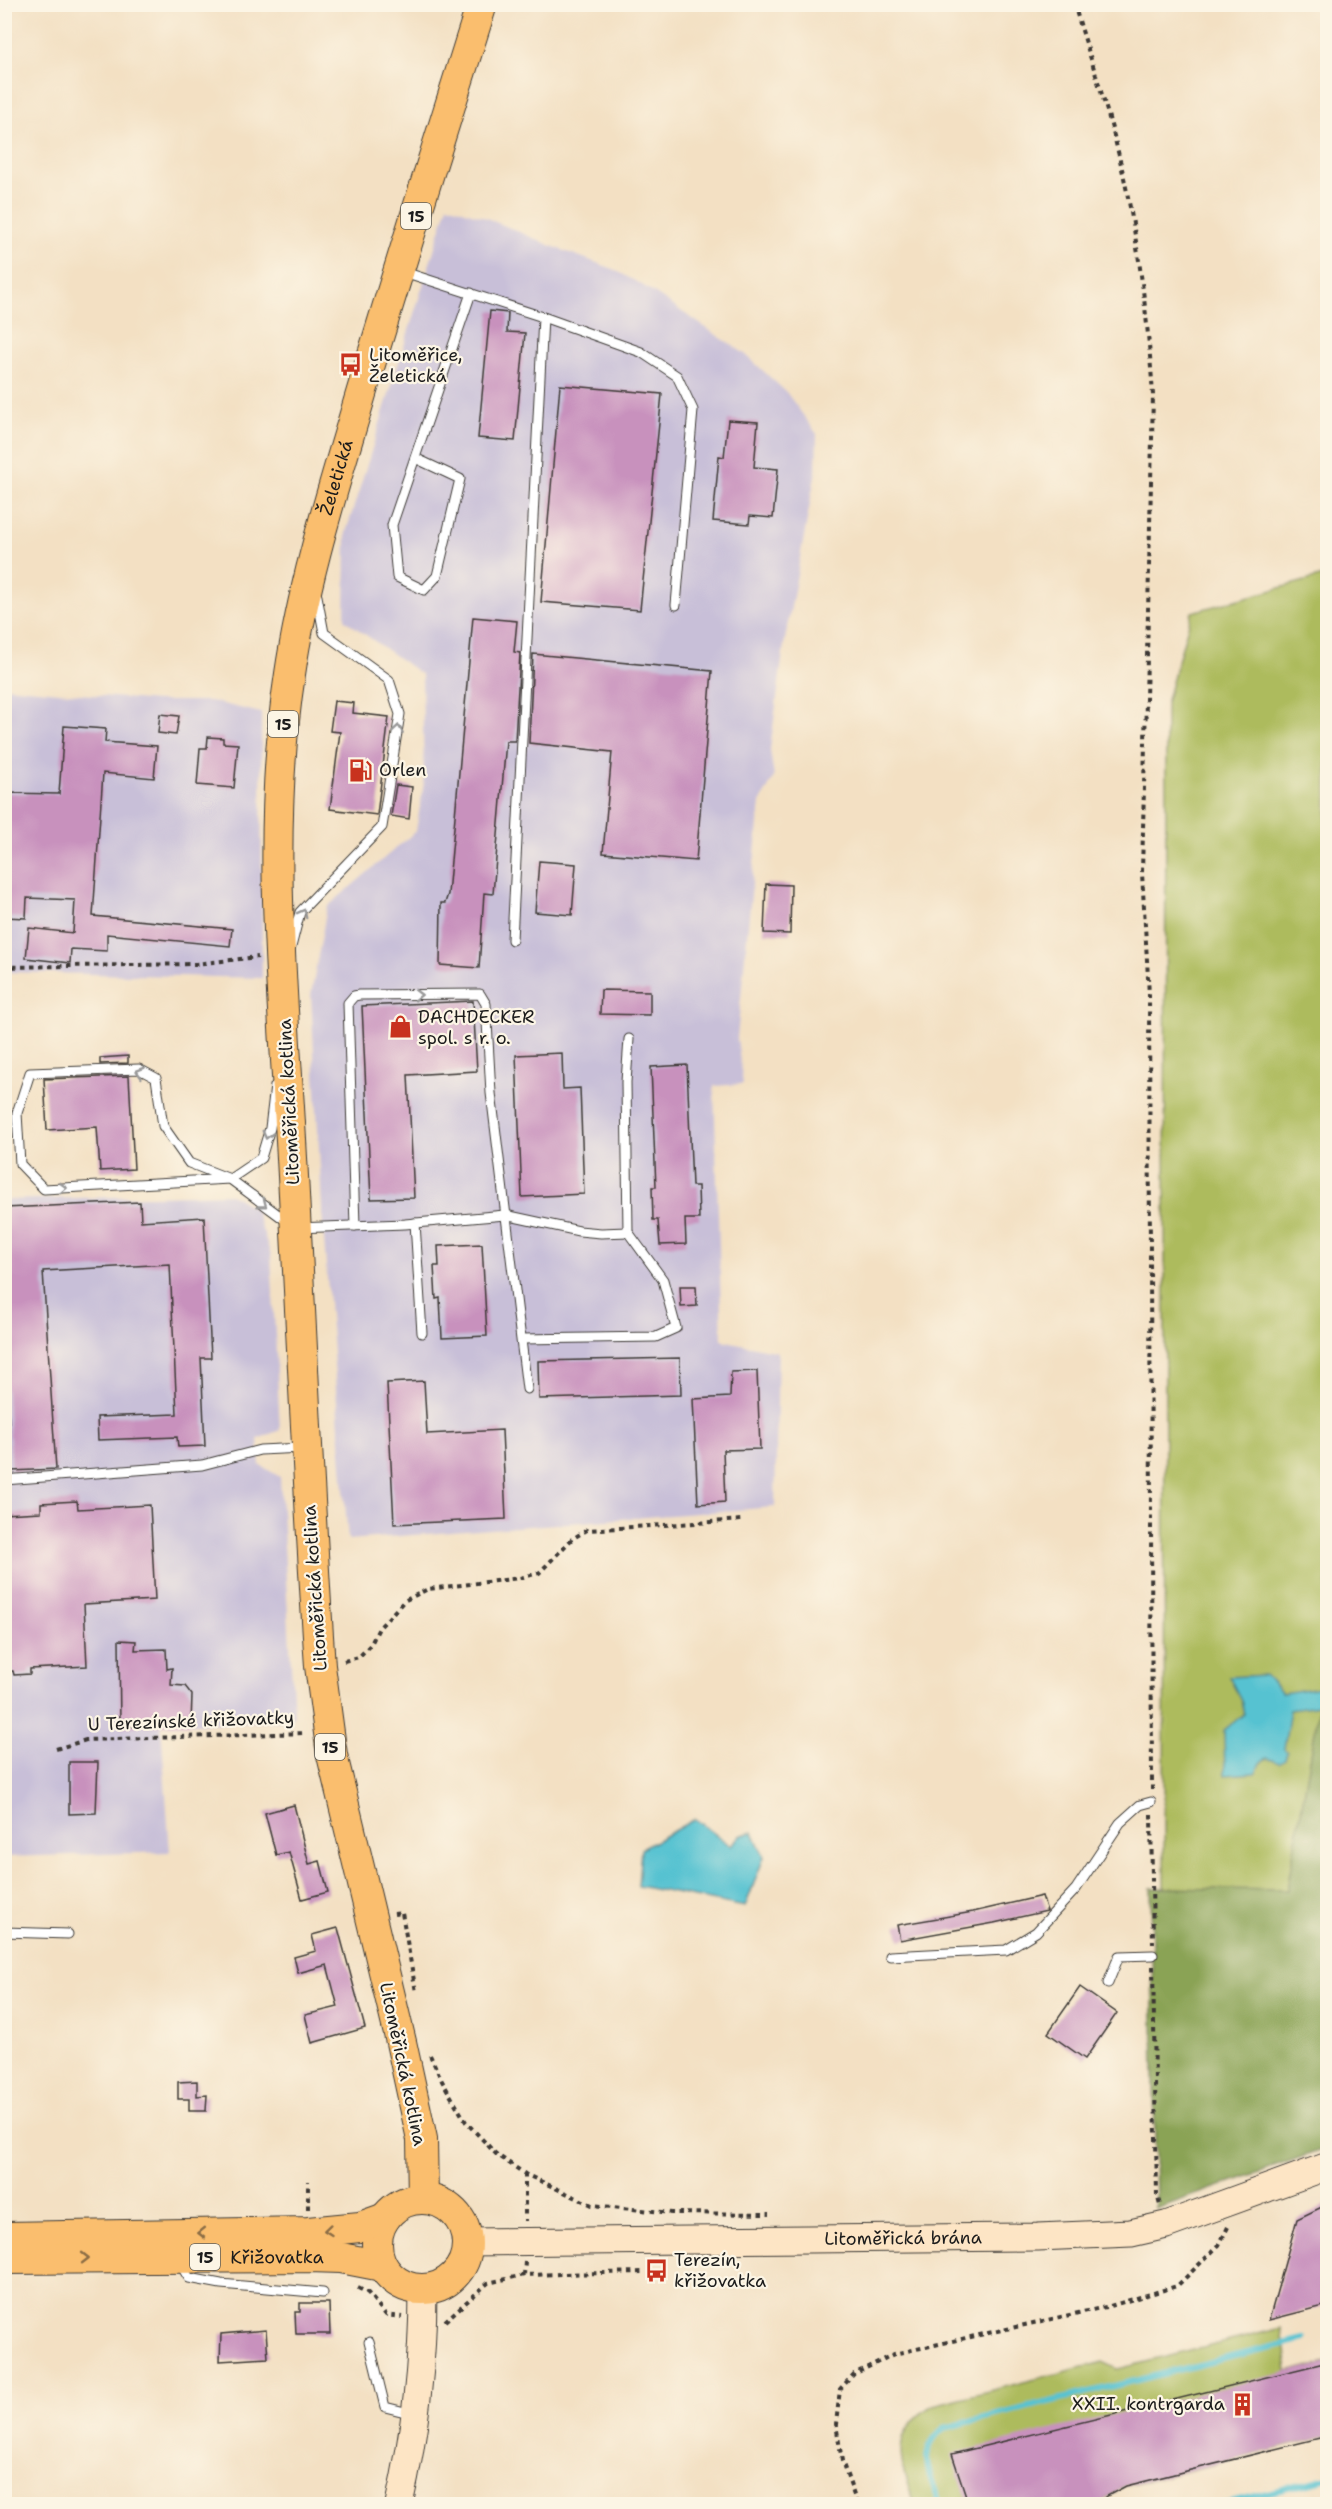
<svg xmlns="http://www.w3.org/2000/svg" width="1332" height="2509" viewBox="0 0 1332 2509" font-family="'Shantell Sans',sans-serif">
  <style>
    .industrial { fill: #c8bfd8 }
    .green { fill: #adbb5d; stroke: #646c3c; stroke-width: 1.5 }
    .forest { fill: #8aa354; stroke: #536038; stroke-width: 1.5 }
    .water { fill: #57c2d1; stroke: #3a6f76; stroke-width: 1.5 }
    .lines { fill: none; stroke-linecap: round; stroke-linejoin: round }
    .stream { stroke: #57c2d1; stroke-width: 6 }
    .building { fill: #c891bd }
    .lane-casing { stroke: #3c3935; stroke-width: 11 }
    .secondary-casing { stroke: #3c3935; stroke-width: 29 }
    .primary-casing { stroke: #3c3935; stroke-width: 32 }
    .path { stroke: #3c3935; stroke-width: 4; stroke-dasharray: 4.5 4.5; stroke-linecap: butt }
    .lane { stroke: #fff; stroke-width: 9 }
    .secondary { stroke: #fde5c5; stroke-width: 27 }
    .primary { stroke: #fabe6e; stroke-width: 30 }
    .oneway { stroke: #999 }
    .oneway2 { stroke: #8b6d45 }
    .labels { text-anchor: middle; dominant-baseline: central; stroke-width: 4.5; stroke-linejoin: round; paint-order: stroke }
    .shield { fill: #fcf5e5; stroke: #5f5d58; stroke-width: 1.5 }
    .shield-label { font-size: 16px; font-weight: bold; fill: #1c1c1c }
    .poi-label { font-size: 18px; fill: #1c1c1c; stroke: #fcf5e5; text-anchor: start }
    .street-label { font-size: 18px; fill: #1c1c1c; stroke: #fcf5e5 }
  </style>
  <rect width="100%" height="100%" fill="#fcf5e5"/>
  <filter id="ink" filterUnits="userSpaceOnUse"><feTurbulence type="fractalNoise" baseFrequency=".0167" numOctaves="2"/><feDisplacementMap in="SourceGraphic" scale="12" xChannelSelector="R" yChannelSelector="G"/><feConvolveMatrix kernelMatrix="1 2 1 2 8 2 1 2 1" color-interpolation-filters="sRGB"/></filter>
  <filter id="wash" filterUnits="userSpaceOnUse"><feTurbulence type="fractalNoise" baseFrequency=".008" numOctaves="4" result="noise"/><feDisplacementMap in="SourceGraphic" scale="24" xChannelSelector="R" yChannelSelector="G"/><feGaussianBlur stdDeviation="1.35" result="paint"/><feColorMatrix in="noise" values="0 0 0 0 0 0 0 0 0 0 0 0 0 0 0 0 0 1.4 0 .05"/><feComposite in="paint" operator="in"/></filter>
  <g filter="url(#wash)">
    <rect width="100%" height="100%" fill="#f3e0c3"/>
    <!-- industrial -->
    <g class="industrial">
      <polygon points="448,205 489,219 554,247 613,269 642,285 745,354 786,392 817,434 816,471 784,645 770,750 774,777 760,803 737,1038 743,1084 714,1086 722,1340 778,1352 775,1507 348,1540 323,1227 311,995 327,907 416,831 424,782 422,675 345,620 346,532"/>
      <polygon points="5,687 156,701 210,701 261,713 262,978 5,972"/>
      <polygon points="231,1194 255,1209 271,1255 280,1430 258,1439 260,1465 280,1477 294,1715 290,1721 161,1725 170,1852 5,1857 4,1200"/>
    </g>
    <!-- green -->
    <g class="green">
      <polygon points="1327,575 1327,1697 1321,1699 1287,1891 1164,1888 1166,703 1192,612"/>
      <path d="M1282 2328 1288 2372 1327 2362V2436L1126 2486 1107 2496 1098 2504H915C900 2463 887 2433 933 2405L1103 2362 1118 2369Z"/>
    </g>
    <!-- forest -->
    <polygon class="forest" points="1327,1697 1327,2148 1156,2209 1151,1888 1287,1890 1321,1698"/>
    <!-- water -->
    <g class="water">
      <polygon points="1265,1675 1283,1693 1327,1686 1327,1704 1290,1709 1284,1749 1287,1752 1285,1759 1279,1763 1267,1758 1263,1760 1255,1773 1225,1775 1224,1730 1244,1714 1241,1700 1229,1677"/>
      <polygon points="695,1819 731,1846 739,1836 753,1832 764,1857 745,1907 638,1886 641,1849"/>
    </g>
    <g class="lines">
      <!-- stream -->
      <g class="stream">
        <path d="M940 2504C930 2475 915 2452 944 2428L1304 2339"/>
        <polyline points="1222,2504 1328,2478"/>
      </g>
    </g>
    <g id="blocks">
      <!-- building -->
      <g class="building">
        <polygon points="490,311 508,313 507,332 525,333 515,441 478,438"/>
        <polygon points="560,385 662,394 640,610 541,602"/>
        <polygon points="728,420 758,422 754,467 778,469 773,518 750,516 749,524 713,521 719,456 724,457"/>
        <polygon points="473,617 517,621 514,652 520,653 515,741 506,741 493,894 484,893 479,968 440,965 441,903 445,903 448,894"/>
        <polygon points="533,654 712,671 696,861 603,853 612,752 529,743"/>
        <polygon points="334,701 354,703 353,713 389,717 377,815 330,809 340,732 330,731"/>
        <polygon points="160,714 179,716 176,735 158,733"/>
        <polygon points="64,726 106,729 105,742 157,746 154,778 103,773 93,916 232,929 230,946 107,934 107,951 71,949 70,963 26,958 29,928 73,933 75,900 27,898 26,918 4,917 5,793 59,794"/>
        <polygon points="208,737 223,738 223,743 238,744 234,788 197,785 200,748 207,748"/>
        <polygon points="396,785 412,787 409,819 391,816"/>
        <polygon points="539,861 576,864 572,915 535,912"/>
        <polygon points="766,884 791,885 790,934 764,933"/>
        <polygon points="601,990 650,991 650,1015 600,1014"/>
        <polygon points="473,1001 477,1071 408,1075 414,1198 371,1199 362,1006"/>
        <polygon points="562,1053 563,1089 580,1088 584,1194 522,1197 516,1055"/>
        <polygon points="128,1056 128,1063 100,1064 100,1058"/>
        <polygon points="687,1065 692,1186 698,1186 699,1219 685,1219 686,1244 660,1245 658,1220 653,1220 652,1187 656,1187 651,1067"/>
        <polygon points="129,1076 134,1169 100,1171 97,1127 47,1130 44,1079"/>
        <polygon points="140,1202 141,1221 204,1217 211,1358 201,1358 205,1446 178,1447 177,1437 98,1440 97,1417 177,1414 170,1264 43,1271 56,1469 12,1471 4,1348 4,1208"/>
        <polygon points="482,1244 487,1336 442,1338 440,1298 436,1299 434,1266 439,1266 438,1246"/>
        <polygon points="680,1286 696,1286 697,1306 681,1307"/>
        <polygon points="680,1358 681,1395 539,1399 538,1361"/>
        <polygon points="757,1371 760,1449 723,1450 725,1502 698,1504 693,1399 730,1397 731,1372"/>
        <polygon points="424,1381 427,1434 502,1430 506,1519 394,1524 387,1383"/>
        <polygon points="77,1501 78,1509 150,1505 155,1600 84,1604 87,1666 30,1669 30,1674 14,1675 13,1671 4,1671 4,1514 41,1512 41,1503"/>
        <polygon points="119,1640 136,1641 135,1650 166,1649 167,1669 172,1668 171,1685 185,1686 192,1695 191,1724 120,1727"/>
        <polygon points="69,1762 98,1762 96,1813 69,1814"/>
        <polygon points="294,1805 309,1864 320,1861 328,1892 302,1899 289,1852 276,1855 265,1813"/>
        <polygon points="1042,1896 1047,1911 994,1923 900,1940 897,1925 973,1912"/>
        <polygon points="338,1928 365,2028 312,2043 305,2015 338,2007 327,1965 298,1973 294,1957 316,1951 312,1935"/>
        <polygon points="1080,1987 1117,2013 1085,2059 1048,2033"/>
        <polygon points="197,2081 197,2096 207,2095 206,2111 189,2111 189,2099 178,2099 178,2082"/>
        <polygon points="1328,2204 1328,2305 1269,2320 1297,2219"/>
        <polygon points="300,2303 329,2303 330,2334 296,2334 295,2312 300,2312"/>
        <polygon points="266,2330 268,2358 220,2361 221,2334"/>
        <polygon points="1328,2362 1328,2436 1126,2486 1107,2496 1098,2505 969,2505 952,2454"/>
      </g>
    </g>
  </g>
  <g filter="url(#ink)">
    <use href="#blocks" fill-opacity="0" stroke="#3c3935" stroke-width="1.5"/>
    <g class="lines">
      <defs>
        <g id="lane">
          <polyline points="404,272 543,317 641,352 677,376 693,410 676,605"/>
          <polyline points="415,458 460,479 437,576 424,590 397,577 392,525 471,293"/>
          <polyline points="512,940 543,317"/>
          <polyline points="290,951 300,912 382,827 400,714 389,680 324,633 317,596"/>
          <polyline points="275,1086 270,1128 261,1158 230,1179 189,1163 163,1126 156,1078 139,1069 30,1073 17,1113 20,1164 44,1189 230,1179 296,1228 405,1224 505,1215 579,1231 601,1233 628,1232"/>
          <polyline points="415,1223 422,1333"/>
          <polyline points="355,1226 348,1003 354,996 359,995 480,994 486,1004 491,1093 527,1389"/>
          <polyline points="522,1339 656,1337 676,1328 663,1280 628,1232 626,1082 629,1039"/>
          <polyline points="4,1480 202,1465 260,1450 303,1448"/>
          <polyline points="4,1932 68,1934"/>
          <polyline points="890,1956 1006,1950 1036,1932 1076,1889 1120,1823 1140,1805 1151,1802"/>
          <polyline points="1108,1983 1119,1956 1153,1955"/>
          <polyline points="179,2262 189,2278 221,2284 323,2293"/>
          <polyline points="369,2342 385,2407 413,2414"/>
        </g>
        <g id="secondary">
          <path id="s1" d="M468 2242 1038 2237 1131 2233 1166 2225 1328 2166"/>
          <path d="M399 2504C415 2434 423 2362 423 2290"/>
        </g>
        <g id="primary">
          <circle cx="422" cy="2244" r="45"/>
          <path id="s2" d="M423 2199 422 2139 401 2042 332 1755 320 1666C308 1491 301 1315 291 1140 282 985 266 828 290 674 304 579 334 486 361 394 400 264 441 134 482 4"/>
          <polyline points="4,2237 308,2232 360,2227 385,2218"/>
          <path id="s3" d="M4 2259 309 2257 341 2258 382 2266"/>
        </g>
      </defs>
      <!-- lane casing -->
      <use href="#lane" class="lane-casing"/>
      <!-- secondary casing -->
      <use href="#secondary" class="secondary-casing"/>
      <!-- primary casing -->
      <use href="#primary" class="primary-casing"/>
      <!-- path -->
      <g class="path">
        <path d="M1074 4C1087 48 1102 92 1114 136 1136 220 1147 308 1153 395L1142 873 1149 995 1152 1791"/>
        <polyline points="4,967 196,964 258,957"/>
        <polyline points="344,1661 359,1657 371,1644 379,1628 404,1601 428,1589 520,1578 539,1573 572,1539 587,1530 742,1520"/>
        <polyline points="56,1749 86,1740 306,1733"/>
        <polyline points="1151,1814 1153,1944"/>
        <polyline points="394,1914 402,1913 416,1992"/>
        <polyline points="1153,1966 1157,2195 1160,2205"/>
        <polyline points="430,2055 442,2081 466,2122 496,2154 525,2174 592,2205 672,2213 769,2214"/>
        <polyline points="525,2174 525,2221"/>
        <polyline points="308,2209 308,2181"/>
        <polyline points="525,2262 524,2275 642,2272"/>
        <polyline points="358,2288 368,2293 386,2315 402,2317"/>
        <polyline points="445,2321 488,2283 524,2275"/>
        <polyline points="857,2504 842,2461 836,2424 840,2389 854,2374 894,2354 1110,2306 1177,2286 1219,2245 1228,2227"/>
      </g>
      <!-- lane -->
      <use href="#lane" class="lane"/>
      <!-- secondary -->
      <use href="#secondary" class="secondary"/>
      <!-- primary -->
      <use href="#primary" class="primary"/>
    </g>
    <!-- one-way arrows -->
    <defs><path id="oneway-chevron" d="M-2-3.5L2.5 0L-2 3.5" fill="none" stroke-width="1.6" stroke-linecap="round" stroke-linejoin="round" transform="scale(1.5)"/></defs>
    <g class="oneway">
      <use href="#oneway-chevron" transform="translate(398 729) rotate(-81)"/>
      <use href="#oneway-chevron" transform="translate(303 913) rotate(-62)"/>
      <use href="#oneway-chevron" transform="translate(418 995) rotate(-1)"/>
      <use href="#oneway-chevron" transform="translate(140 1072) rotate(-163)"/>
      <use href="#oneway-chevron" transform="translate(267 1135) rotate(105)"/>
      <use href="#oneway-chevron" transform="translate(63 1188) rotate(-2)"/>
      <use href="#oneway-chevron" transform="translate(263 1204) rotate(37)"/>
    </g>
    <g class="oneway2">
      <use href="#oneway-chevron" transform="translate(328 2230) rotate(174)"/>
      <use href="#oneway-chevron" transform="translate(202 2233) rotate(179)"/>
      <use href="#oneway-chevron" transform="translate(85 2258)"/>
    </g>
  </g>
  <!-- icons -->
  <defs>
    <symbol id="bus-bare" viewBox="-9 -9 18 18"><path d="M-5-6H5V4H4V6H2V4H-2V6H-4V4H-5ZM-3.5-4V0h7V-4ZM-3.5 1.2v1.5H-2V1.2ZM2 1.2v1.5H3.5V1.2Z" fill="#c8321e" stroke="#fcf5e5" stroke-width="2.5" paint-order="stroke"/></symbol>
    <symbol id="fuel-bare" viewBox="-9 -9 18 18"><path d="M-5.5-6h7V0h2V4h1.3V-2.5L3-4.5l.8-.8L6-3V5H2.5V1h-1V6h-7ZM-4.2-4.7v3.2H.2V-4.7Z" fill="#c8321e" stroke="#fcf5e5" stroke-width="2.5" paint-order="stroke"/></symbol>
    <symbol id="shop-bare" viewBox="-9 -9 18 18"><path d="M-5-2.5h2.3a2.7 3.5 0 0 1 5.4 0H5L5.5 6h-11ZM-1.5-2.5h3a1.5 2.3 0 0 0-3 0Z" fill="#c8321e" stroke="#fcf5e5" stroke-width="2.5" paint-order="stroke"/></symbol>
    <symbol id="building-bare" viewBox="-9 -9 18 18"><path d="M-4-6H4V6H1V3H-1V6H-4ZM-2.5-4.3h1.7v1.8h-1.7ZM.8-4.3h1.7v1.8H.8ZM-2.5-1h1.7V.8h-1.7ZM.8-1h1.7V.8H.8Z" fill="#c8321e" stroke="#fcf5e5" stroke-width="2.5" paint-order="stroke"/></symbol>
  </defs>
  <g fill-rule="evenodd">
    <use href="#bus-bare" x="334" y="348" width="33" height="33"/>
    <use href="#fuel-bare" x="344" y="754" width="33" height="33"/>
    <use href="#shop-bare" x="384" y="1010" width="33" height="33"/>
    <use href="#bus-bare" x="640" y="2254" width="33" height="33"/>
    <use href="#building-bare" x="1226" y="2388" width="33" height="33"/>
  </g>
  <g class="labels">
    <!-- shield labels -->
    <g class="shield">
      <rect x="401" y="203" width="30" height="26" rx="4.5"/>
      <rect x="268" y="711" width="30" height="26" rx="4.5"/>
      <rect x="315" y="1734" width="30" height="26" rx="4.5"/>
      <rect x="190" y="2244" width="30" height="26" rx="4.5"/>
    </g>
    <g class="shield-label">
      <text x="416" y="216">15</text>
      <text x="283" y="724">15</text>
      <text x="330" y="1747">15</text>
      <text x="205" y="2257">15</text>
    </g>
    <!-- poi labels -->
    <g class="poi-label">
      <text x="369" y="355">Litoměřice,<tspan x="369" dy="21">Želetická</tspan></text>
      <text x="379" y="770">Orlen</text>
      <text x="418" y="1017">DACHDECKER<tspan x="418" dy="21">spol. s r. o.</tspan></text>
      <text x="674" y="2260">Terezín,<tspan x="674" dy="21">křižovatka</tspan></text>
      <text x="1225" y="2404" text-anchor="end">XXII. kontrgarda</text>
    </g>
    <!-- street labels -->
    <g class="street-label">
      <text stroke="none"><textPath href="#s2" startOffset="1740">Želetická</textPath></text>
      <text transform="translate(289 1102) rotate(-93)">Litoměřická kotlina</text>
      <text transform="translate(315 1588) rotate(-94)">Litoměřická kotlina</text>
      <text transform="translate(191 1721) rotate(-2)">U Terezínské křižovatky</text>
      <text transform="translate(403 2064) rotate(78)">Litoměřická kotlina</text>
      <text stroke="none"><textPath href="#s1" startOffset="435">Litoměřická brána</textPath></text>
      <text stroke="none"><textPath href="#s3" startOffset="273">Křižovatka</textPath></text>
    </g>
  </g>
  <!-- margin -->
  <rect width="1332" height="2509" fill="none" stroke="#fcf5e5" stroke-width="24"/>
</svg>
